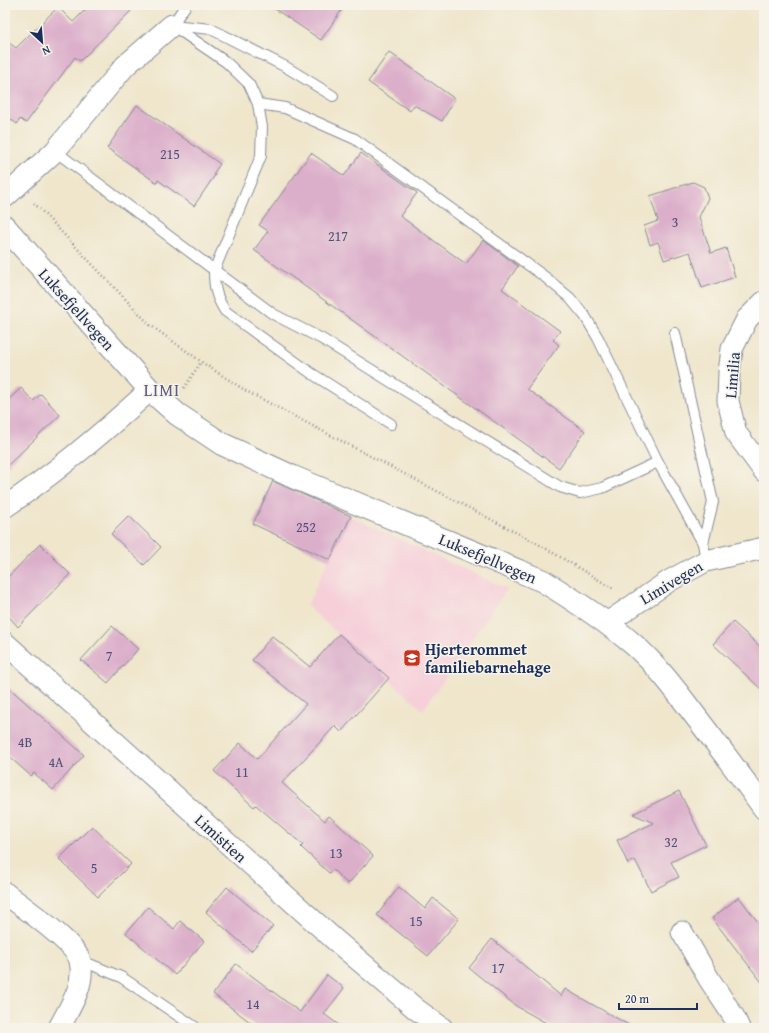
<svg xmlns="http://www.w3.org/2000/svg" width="769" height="1033" viewBox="0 0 769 1033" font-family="'Gentium Book Plus',serif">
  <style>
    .built { fill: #f6cfd9 }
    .building { fill: #dbaeca }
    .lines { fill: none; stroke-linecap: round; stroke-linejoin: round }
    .lane-casing { stroke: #858a95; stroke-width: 12 }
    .street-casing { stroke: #858a95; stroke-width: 23 }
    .secondary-casing { stroke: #858a95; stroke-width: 24 }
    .path { stroke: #858a95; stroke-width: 2.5; stroke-dasharray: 1 3; stroke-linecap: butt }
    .lane { stroke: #fff; stroke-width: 10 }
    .street { stroke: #fff; stroke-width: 21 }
    .secondary { stroke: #fff; stroke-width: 22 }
    .labels { text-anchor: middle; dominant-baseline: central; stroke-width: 3; stroke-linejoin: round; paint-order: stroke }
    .number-label { font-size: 14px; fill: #4b4f79 }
    .street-label { font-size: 16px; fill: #1b2f5e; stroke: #f7f3e8 }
    .poi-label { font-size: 16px; font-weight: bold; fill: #1b2f5e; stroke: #f7f3e8; text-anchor: start }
    .neighbourhood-label { font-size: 17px; letter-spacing: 1px; fill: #5e5b84; stroke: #f7f3e8 }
  </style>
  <rect width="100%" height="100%" fill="#f7f3e8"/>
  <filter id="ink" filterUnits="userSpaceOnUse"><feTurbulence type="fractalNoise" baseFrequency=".025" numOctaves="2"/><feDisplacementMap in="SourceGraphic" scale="8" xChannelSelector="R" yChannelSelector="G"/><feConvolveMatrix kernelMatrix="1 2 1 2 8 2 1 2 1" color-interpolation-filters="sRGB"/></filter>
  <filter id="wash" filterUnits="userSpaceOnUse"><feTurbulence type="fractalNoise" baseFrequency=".012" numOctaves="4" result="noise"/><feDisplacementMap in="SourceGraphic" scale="16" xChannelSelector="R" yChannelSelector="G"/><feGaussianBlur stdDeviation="0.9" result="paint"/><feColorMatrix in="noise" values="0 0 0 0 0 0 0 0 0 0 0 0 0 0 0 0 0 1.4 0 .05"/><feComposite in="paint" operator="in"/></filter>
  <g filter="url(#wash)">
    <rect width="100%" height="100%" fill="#efe6cc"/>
    <!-- built -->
    <polygon class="built" points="349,516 507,589 423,710 307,606"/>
    <g id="blocks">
      <!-- building -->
      <g class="building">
        <polygon points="90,5 137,5 80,61 75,57 26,123 20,119 17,124 5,115 5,40 16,48 58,7 73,22"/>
        <polygon points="269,5 345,5 321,40"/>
        <polygon points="389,52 455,99 442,121 414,105 410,111 368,82"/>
        <polygon points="137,105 220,164 213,174 215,175 194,206 158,180 157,183 107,148"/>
        <polygon points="311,153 344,176 361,153 417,193 400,216 466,264 483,240 518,266 502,289 560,331 553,340 559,345 527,389 585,431 559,468 254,250 268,231 259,225"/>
        <polygon points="693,182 704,187 708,198 699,217 711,253 726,248 735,277 702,288 690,252 664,260 658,242 650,245 644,226 658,221 650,196"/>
        <polygon points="21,388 33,401 41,394 60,415 5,468 5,403"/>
        <polygon points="273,481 351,516 330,560 253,524"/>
        <polygon points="129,516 161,547 144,565 111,534"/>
        <polygon points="40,544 70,574 18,627 5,612 5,580"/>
        <polygon points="733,622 764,650 764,692 713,644"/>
        <polygon points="112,626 138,649 108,683 81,660"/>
        <polygon points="339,634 389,678 341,732 335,726 282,783 325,821 329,816 373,856 348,884 333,870 329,873 301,847 303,845 256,805 254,807 214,771 240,743 257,759 306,704 252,660 272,636 310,667"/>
        <polygon points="5,684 84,755 53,790 34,773 31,776 5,753"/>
        <polygon points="679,791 706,845 671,862 679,877 651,891 635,860 628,864 617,840 654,823 633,814"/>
        <polygon points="92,826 131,864 98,897 59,859"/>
        <polygon points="227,887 273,926 251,951 206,912"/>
        <polygon points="399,887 425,909 433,898 459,919 428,956 377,915"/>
        <polygon points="739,897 764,930 764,985 712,918"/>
        <polygon points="148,907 174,929 180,921 204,941 175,975 126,933"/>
        <polygon points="492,939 561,996 565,989 634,1028 555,1028 516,1006 469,968"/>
        <polygon points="236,964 300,1012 327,975 344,988 324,1014 343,1028 258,1028 213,994"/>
      </g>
    </g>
  </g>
  <g filter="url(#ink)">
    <use href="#blocks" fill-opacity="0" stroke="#858a95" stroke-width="1"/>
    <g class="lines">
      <defs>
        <g id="lane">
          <path d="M172 25 226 62 249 84 258 104 262 127 261 156 214 271C214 287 216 297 225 311L311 373 391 424"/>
          <polyline points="172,25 211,29 286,67 333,96"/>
          <polyline points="172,25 186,5"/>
          <polyline points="258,104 285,108 355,139 545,277 570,298 585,316 598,338 658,462 703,543 706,561"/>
          <polyline points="55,151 273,314 322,339 560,487 580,493 602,488 658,462"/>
          <polyline points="675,333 713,502 703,543"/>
          <polyline points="80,960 121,977 195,1027"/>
        </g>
        <g id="street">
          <polyline points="5,197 55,151 125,66 172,25"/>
          <polyline points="764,302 747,319 732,349 729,373 728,401 736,433 764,471"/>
          <path d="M5 507C57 472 104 432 150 390"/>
          <polyline points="607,623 669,581 706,561 764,548"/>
          <polyline points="5,643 335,940 416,1009 442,1028"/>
          <path d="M5 893C21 906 76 943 80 961 86 985 69 1008 59 1028"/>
          <polyline points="682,932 709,979 734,1017 739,1028"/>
        </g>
        <path id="secondary" d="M5 227 150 390 177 414 222 444 293 477 543 581C574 600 605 620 633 644 656 664 675 689 693 713 717 744 741 776 764 808"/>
      </defs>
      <!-- lane casing -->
      <use href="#lane" class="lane-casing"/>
      <!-- street casing -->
      <use href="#street" class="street-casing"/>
      <!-- secondary casing -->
      <use href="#secondary" class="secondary-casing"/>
      <!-- path -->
      <g class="path">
        <polyline points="34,203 150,325 206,365 246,391 540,545 614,589"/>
        <polyline points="184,388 201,362"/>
      </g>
      <!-- lane -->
      <use href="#lane" class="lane"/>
      <!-- street -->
      <use href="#street" class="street"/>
      <!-- secondary -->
      <use href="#secondary" class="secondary"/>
    </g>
  </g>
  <!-- icons -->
  <defs>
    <symbol id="school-square" viewBox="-11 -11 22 22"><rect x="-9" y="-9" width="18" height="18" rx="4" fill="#c8321e" stroke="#f7f3e8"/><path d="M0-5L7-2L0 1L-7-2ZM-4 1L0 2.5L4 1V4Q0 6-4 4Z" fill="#fff"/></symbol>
  </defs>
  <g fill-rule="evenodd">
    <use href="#school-square" x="402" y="648" width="20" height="20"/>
  </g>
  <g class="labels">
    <!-- number labels -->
    <g class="number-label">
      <text x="170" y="154">215</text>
      <text x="675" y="222">3</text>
      <text x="338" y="236">217</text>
      <text x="306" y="527">252</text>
      <text x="109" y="656">7</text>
      <text x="25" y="742">4B</text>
      <text x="56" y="762">4A</text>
      <text x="242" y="772">11</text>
      <text x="671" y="842">32</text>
      <text x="336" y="853">13</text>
      <text x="94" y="868">5</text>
      <text x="416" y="921">15</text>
      <text x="498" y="968">17</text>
      <text x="253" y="1004">14</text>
    </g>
    <!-- street labels -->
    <g class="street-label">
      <text transform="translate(77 309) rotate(48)">Luksefjellvegen</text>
      <text transform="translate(732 375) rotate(-85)">Limilia</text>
      <text transform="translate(488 558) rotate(23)">Luksefjellvegen</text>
      <text transform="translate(671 582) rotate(-31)">Limivegen</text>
      <text transform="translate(221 838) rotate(42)">Limistien</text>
    </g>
    <!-- poi labels -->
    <g class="poi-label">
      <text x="425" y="649">Hjerterommet<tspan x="425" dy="18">familiebarnehage</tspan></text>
    </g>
    <!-- neighbourhood labels -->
    <g class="neighbourhood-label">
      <text x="162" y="389">LIMI</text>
    </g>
  </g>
  <!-- margin -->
  <rect width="769" height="1033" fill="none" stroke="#f7f3e8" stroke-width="20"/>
  <!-- north arrow -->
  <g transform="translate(42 42) rotate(154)" stroke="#f7f3e8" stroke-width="3" paint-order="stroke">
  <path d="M0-3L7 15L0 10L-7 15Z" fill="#1b2f5e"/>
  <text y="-6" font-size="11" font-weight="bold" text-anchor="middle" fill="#1b2f5e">N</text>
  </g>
  <!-- scale -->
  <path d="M619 1003v6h78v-6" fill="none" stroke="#1b2f5e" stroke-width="2"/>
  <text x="625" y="1003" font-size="12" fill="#1b2f5e" stroke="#f7f3e8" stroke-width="3" paint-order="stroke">20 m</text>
</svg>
